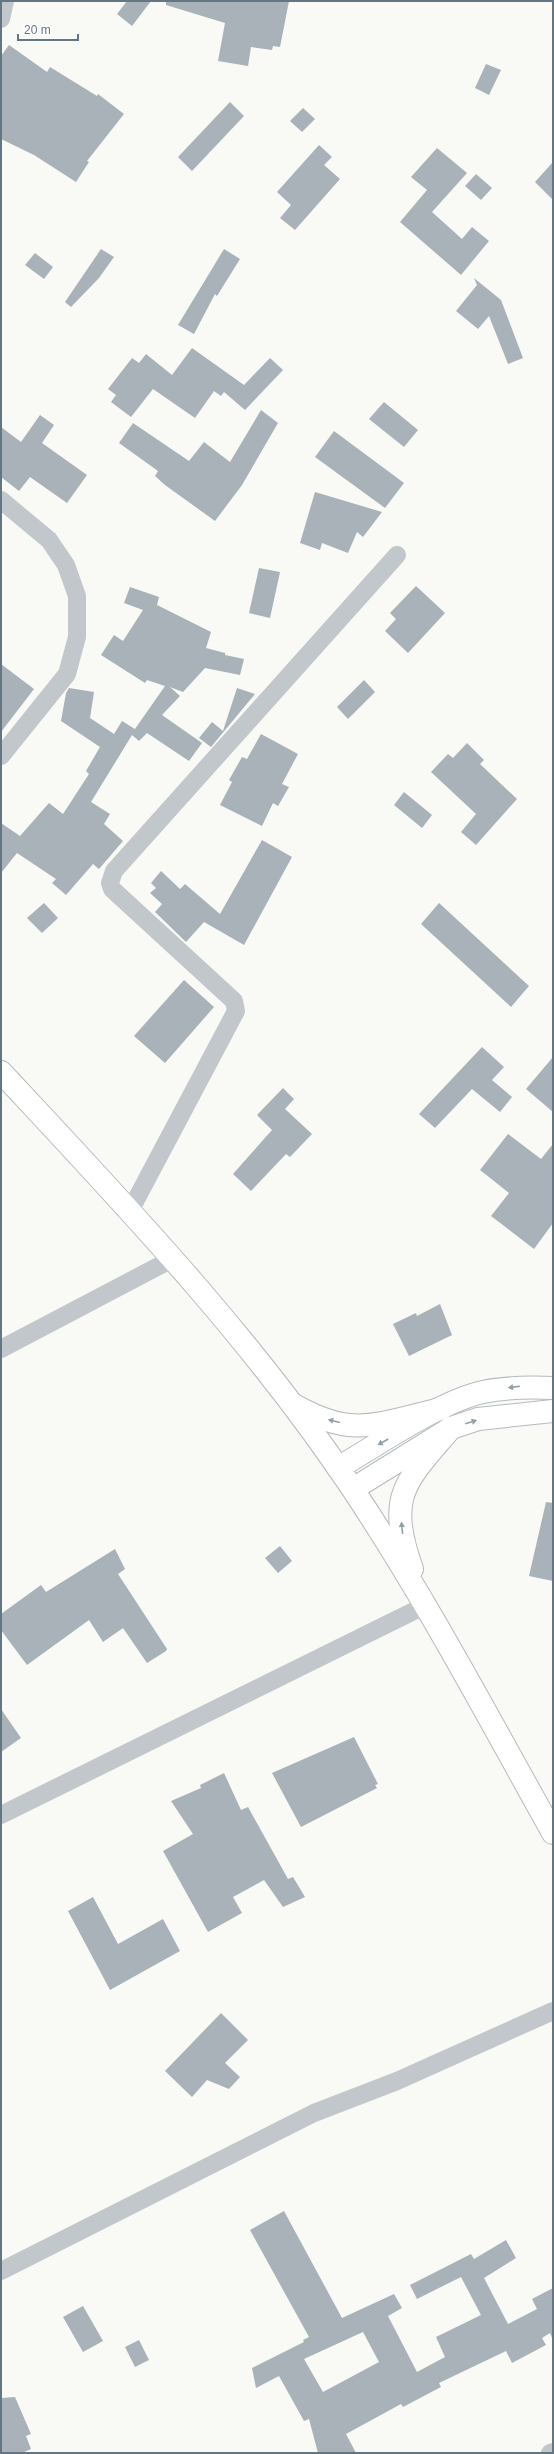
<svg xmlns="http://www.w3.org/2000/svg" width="554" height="2454" viewBox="0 0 554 2454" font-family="Helvetica,sans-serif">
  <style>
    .building { fill: #a8b2b8; fill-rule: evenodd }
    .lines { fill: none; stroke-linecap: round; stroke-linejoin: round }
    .secondary-casing { stroke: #b4bbc0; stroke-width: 24 }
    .highway-casing { stroke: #b5babd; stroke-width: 24 }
    .street { stroke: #c2c7cb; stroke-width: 18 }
    .secondary { stroke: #fff; stroke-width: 22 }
    .highway { stroke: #fff; stroke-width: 22 }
    .oneway { fill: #919fa8 }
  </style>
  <rect width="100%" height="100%" fill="#f9f9f6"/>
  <!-- building -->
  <g class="building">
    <polygon points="127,1 151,1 132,26 117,14"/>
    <polygon points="166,1 289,1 280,47 273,46 272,50 251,47 248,66 218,61 225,23 166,5"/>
    <polygon points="9,45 47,72 50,67 97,96 98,94 124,114 87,161 89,162 76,182 34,155 1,139 1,56"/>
    <polygon points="486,64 501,70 489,95 475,88"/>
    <polygon points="230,102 244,116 192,171 178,157"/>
    <polygon points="303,108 315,119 302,132 290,121"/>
    <polygon points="319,145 332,157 324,165 340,179 295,230 280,218 291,205 277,192"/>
    <polygon points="437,148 467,173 432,212 462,239 472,227 489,241 461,275 400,222 427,190 411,177"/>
    <polygon points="553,162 553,200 535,182"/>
    <polygon points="476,174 492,188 481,200 465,186"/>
    <polygon points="101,249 114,257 99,278 71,307 65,302"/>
    <polygon points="224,249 240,259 217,296 215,294 194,334 178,325"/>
    <polygon points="35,253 53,267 44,279 25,265"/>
    <polygon points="474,278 501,300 523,358 508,364 489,316 478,329 456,311 477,285"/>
    <polygon points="192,348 244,385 270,358 283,370 245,410 224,392 221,396 214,391 195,418 153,389 131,417 111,402 116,395 108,389 132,358 139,363 146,354 172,375"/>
    <polygon points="384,402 418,430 404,447 369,419"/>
    <polygon points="261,410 278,423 242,485 215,521 165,485 155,476 158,471 119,443 133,423 189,461 204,442 230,462"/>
    <polygon points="40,415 54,425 42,443 87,475 67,503 30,477 19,491 1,477 1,427 21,442"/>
    <polygon points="334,431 404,483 385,508 315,457"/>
    <polygon points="315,492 382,512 363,537 357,532 348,553 322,543 320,550 300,543"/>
    <polygon points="259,568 280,572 270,618 249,613"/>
    <polygon points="416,586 445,613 408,653 385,631 396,619 390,613"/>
    <polygon points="130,587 159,597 157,605 211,632 206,648 225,653 225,655 244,659 240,675 205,668 183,692 170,687 180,696 162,715 202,743 189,761 147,733 139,741 132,735 91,802 110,814 104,824 123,841 99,869 93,864 66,895 52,883 56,879 17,853 1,873 1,823 20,836 49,803 63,814 89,774 86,771 100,747 61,721 66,693 69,688 94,692 90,718 114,734 122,721 135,729 165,686 147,680 145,683 101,655 114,635 123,641 143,610 124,603"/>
    <polygon points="1,664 34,689 1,732"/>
    <polygon points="364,680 375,692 348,719 337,707"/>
    <polygon points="237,688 255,694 211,747 199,738 212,722 223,731"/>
    <polygon points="261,734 298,754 282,784 289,787 278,806 273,803 262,826 220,805 232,782 229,780 242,757 247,759"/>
    <polygon points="467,743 484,760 480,764 517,799 476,845 461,832 476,814 431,772 448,754 453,758"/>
    <polygon points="404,792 432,815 422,828 394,805"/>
    <polygon points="262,840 292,857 244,945 204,922 186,942 155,912 162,904 150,893 156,888 151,883 161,871 180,889 185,884 220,914"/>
    <polygon points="44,903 58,918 42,933 27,918"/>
    <polygon points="439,903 529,986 511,1007 421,924"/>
    <polygon points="184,980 214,1007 165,1063 134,1036"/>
    <polygon points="482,1047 504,1067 492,1080 512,1097 500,1112 472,1089 435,1128 419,1114"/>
    <polygon points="553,1057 553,1112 526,1089"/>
    <polygon points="283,1088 294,1099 285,1109 312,1134 290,1157 286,1154 251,1191 233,1174 272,1130 257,1115"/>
    <polygon points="508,1134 541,1159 553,1144 553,1223 534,1249 491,1216 509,1193 480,1170"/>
    <polygon points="440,1304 452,1335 409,1356 393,1324 416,1313 417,1316"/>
    <polygon points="546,1502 553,1503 553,1581 529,1576"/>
    <polygon points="280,1546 292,1561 278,1573 265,1558"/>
    <polygon points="115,1549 125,1569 118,1574 167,1649 166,1651 147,1663 123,1628 103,1642 89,1620 27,1665 1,1630 1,1614 41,1585 46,1592"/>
    <polygon points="1,1709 21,1738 1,1752"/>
    <polygon points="354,1737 378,1784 375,1785 377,1788 301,1827 272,1773"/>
    <polygon points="224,1773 241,1810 248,1807 288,1879 293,1877 305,1897 283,1907 264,1880 233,1897 242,1913 208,1932 163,1851 193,1834 171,1801 201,1788 200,1785"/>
    <polygon points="93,1897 118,1944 163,1919 180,1951 110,1990 68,1911"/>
    <polygon points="221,2013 248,2040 225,2063 240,2077 229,2089 207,2080 192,2097 165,2071"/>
    <path d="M284 2211 342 2318 394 2294 402 2308 388 2316 417 2372 445 2357 436 2337 481 2315 461 2277 417 2299 410 2285 471 2254 474 2259 506 2240 516 2258 484 2278 508 2324 537 2309 532 2299 553 2288V2340L550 2333 542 2338 546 2345 512 2363 506 2351 439 2383 441 2387 403 2407 401 2404 346 2434 356 2453H318L309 2419 304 2421 279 2376 256 2388 252 2368 304 2342 303 2340 309 2337 250 2230ZM363 2332 379 2362 323 2392 304 2359Z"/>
    <polygon points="83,2306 103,2341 83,2352 63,2317"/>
    <polygon points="139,2340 149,2360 135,2367 125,2347"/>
    <polygon points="15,2397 31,2434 26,2436 31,2449 22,2453 1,2453 1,2398"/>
  </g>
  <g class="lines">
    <defs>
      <g id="secondary">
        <path d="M338 1468C377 1445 441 1401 483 1392 507 1387 529 1387 553 1388"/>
        <polyline points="353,1489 451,1428 478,1419 553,1411"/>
      </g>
      <g id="highway">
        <path d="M1 1072C125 1205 251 1337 352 1488 426 1599 488 1717 553 1833"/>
        <path d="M294 1405C310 1414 330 1423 349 1425 378 1428 412 1415 441 1409"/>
        <path d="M412 1569C386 1495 405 1482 451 1428"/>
      </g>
    </defs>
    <!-- secondary casing -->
    <use href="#secondary" class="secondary-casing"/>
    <!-- highway casing -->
    <use href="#highway" class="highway-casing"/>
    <!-- street -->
    <g class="street">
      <polyline points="1,19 5,1"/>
      <polyline points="1,500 49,540 66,565 77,596 77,637 67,674 1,756"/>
      <polyline points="130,1211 236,1011 234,1001 112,889 110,883 114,871 397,555"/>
      <polyline points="1,1349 174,1258"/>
      <polyline points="1,1815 426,1605"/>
      <polyline points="1,2271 314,2113 397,2081 553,2011"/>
      <polyline points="550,2453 553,2452"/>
    </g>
    <!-- secondary -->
    <use href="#secondary" class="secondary"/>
    <!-- highway -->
    <use href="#highway" class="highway"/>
  </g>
  <!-- one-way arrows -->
  <defs><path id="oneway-solid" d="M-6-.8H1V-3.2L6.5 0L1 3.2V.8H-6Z"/></defs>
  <g class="oneway">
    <use href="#oneway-solid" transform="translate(514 1387) rotate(173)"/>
    <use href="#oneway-solid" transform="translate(334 1421) rotate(-166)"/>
    <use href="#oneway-solid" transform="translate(471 1422) rotate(-18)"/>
    <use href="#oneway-solid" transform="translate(383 1442) rotate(150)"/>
    <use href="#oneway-solid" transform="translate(402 1528) rotate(-96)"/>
  </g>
  <!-- border -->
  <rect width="554" height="2454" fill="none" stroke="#627683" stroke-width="4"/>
  <!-- scale -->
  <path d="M18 34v6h60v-6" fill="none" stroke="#627683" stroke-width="2"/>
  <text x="24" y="34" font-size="12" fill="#627683" stroke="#ffffff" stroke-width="3" paint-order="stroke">20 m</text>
</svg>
